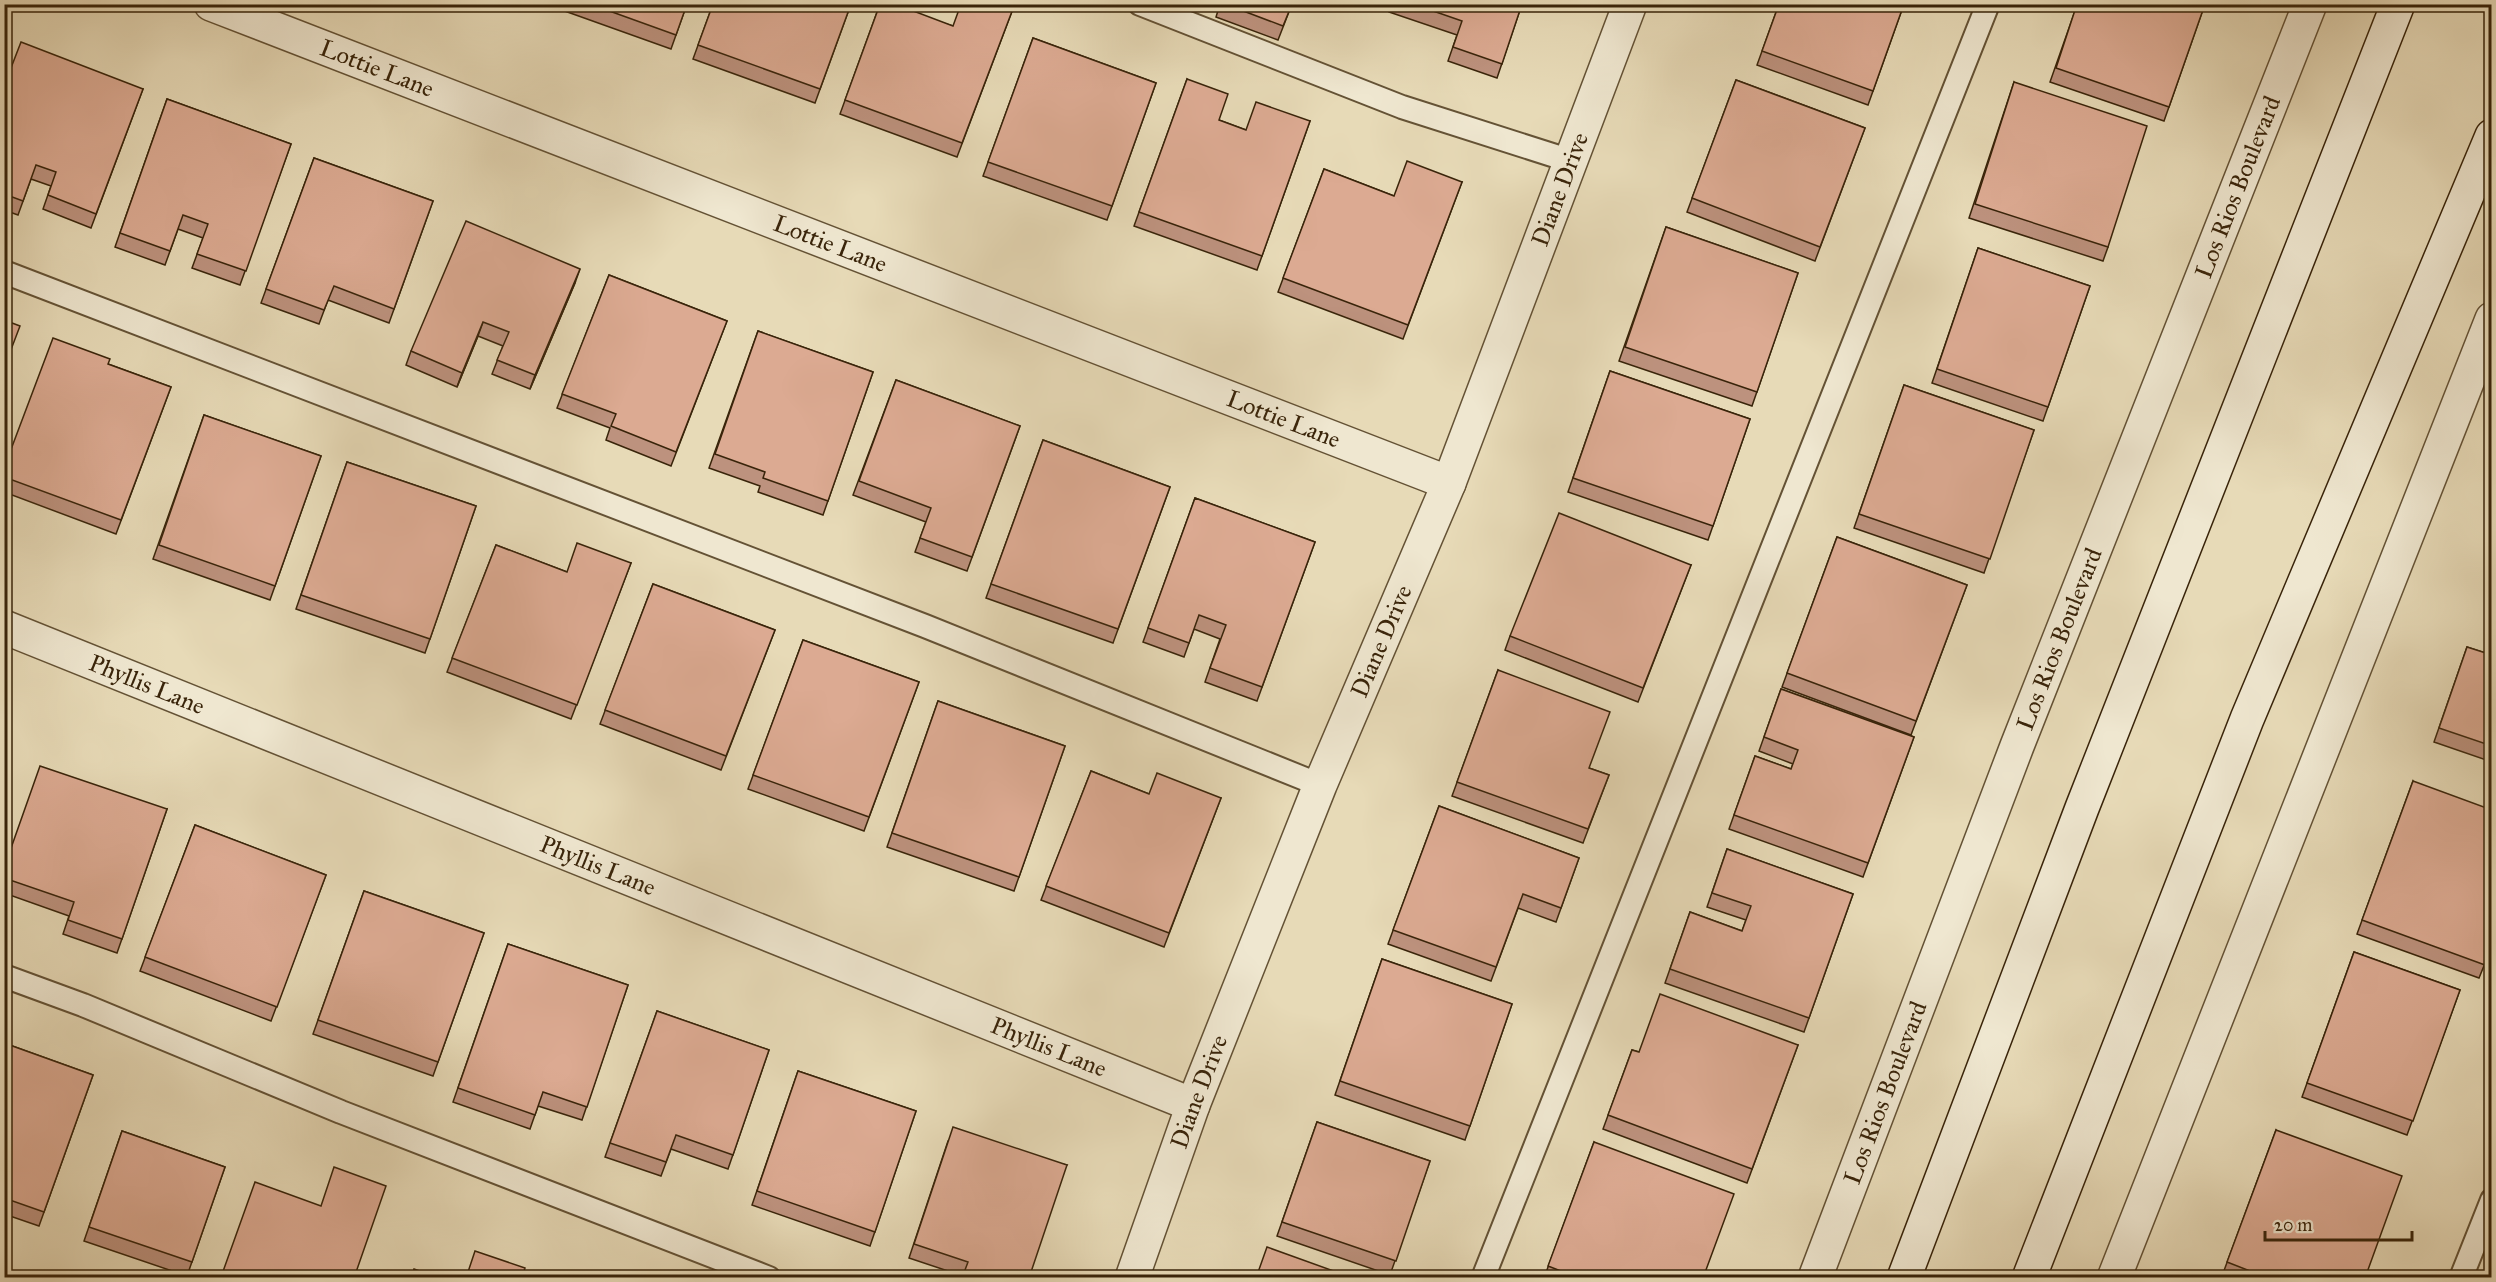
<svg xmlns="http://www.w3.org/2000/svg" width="2496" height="1282" viewBox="0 0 2496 1282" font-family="'IM FELL Great Primer',serif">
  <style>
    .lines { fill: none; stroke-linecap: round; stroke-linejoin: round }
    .lane-casing { stroke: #645235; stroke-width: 26 }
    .street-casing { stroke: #645235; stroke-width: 36 }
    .secondary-casing { stroke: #39240a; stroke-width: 36 }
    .lane { stroke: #efe7d0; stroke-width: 22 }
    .street { stroke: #efe7d0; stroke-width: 33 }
    .secondary { stroke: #efe7d0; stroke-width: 33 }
    .wall { fill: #bd927e; stroke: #39240a; stroke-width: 1.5 }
    .shaded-wall { fill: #9a7766; stroke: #39240a; stroke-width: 1.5 }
    .building { fill: #dcaa92; stroke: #39240a; stroke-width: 1.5 }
    .labels { text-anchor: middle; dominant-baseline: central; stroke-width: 4.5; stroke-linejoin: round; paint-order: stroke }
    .street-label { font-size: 24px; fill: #39240a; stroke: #efe7d0 }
  </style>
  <rect width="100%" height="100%" fill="#e7dab7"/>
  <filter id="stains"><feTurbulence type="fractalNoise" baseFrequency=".00333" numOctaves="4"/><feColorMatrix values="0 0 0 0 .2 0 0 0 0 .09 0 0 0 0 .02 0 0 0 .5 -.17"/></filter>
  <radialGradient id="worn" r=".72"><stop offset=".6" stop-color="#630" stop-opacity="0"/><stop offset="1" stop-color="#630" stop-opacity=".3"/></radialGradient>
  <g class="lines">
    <defs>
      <g id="lane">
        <polyline points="1140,4 1402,107 1571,161"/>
        <polyline points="4,272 925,626 1320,785"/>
        <polyline points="4,976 83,1005 341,1112 769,1278"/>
        <polyline points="1483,1278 1988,4"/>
        <polyline points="2461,1278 2492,1200"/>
      </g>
      <g id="street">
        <path id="s1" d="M211 4 1449 483"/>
        <path id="s2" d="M4 627 1193 1105"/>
        <path id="s3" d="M1132 1278 1193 1105 1320 785 1449 483 1630 4"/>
        <path id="s4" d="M1815 1278 2017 746 2310 4"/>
        <polyline points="2114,1278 2492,319"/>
      </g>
      <g id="secondary">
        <polyline points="1904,1278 2082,808 2398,4"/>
        <polyline points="2029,1278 2247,719 2492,136"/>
      </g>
    </defs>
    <!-- lane casing -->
    <use href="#lane" class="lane-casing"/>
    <!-- street casing -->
    <use href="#street" class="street-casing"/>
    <!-- secondary casing -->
    <use href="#secondary" class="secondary-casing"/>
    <!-- lane -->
    <use href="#lane" class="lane"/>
    <!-- street -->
    <use href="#street" class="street"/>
    <!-- secondary -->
    <use href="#secondary" class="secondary"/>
  </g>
  <!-- wall -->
  <g class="wall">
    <polygon points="545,4 687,4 671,49"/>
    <polygon points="713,4 851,4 815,103 693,59"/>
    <polygon points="880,4 953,26 1014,6 957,157 840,114"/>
    <polygon points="1220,4 1292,4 1278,40 1216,17"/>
    <polygon points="1343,4 1360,4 1358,10"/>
    <polygon points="1391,4 1522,4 1497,78 1448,61 1457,35 1389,12"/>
    <polygon points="1779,4 1904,4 1868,105 1757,65"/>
    <polygon points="2066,4 2205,4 2164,121 2050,82 2076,8"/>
    <polygon points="1033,38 1156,83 1107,220 983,176"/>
    <polygon points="1187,79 1219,120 1246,130 1310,121 1257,270 1134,226"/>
    <polygon points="1736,80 1865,128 1815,261 1687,212"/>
    <polygon points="2014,82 2108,247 2103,261 1969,218"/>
    <polygon points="4,86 143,89 91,228 43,209 51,186 31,179 18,215 4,210"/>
    <polygon points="167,99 291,144 240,285 192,268 203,238 178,229 165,265 115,247"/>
    <polygon points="314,158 433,201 389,323 328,300 319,324 261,303"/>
    <polygon points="1324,169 1394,196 1462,182 1403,339 1278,292"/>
    <polygon points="1666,227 1798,273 1752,406 1619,361"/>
    <polygon points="1978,248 2090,286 2043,421 1932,383"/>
    <polygon points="609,275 727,321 671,466 606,440 610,428 557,408"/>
    <polygon points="575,283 530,389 492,374 503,346 478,336 457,387 406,365 411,351"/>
    <polygon points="758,331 873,372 823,515 758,492 760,486 709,468"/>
    <polygon points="108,364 171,387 116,534 4,492 4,468"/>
    <polygon points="1610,371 1750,419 1708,540 1568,492"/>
    <polygon points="896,380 1020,426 967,571 915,552 926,522 853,495"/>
    <polygon points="1904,385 2034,430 1984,573 1854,528"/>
    <polygon points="204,415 321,456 270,600 153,559"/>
    <polygon points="1043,440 1170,487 1113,643 986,598"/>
    <polygon points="347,462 476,506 425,653 296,609"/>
    <polygon points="1195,498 1315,542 1257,701 1205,682 1220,639 1194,629 1184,657 1143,642"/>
    <polygon points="1837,537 1967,585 1911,735 1782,687"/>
    <polygon points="496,545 567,572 631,563 571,719 447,672"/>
    <polygon points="1691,565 1638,702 1505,650 1510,636"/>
    <polygon points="653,584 775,630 721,770 600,724"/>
    <polygon points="803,640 919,682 864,831 748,789"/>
    <polygon points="2467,647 2492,655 2492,762 2434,742"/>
    <polygon points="1498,670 1589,768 1609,775 1583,843 1452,796"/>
    <polygon points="1781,689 1914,737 1863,877 1729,829 1755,756 1791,769 1793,764 1759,751"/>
    <polygon points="938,701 1065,746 1014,891 887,847"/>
    <polygon points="1091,771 1149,794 1221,798 1164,947 1041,900"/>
    <polygon points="2413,781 2492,946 2479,978 2357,934"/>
    <polygon points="1439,806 1579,858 1556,922 1518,908 1491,981 1388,944"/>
    <polygon points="167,809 117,953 63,934 69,916 4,893 4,867"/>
    <polygon points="195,825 326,875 271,1021 140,971"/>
    <polygon points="1727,849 1853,894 1804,1032 1665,983 1690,912 1742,931 1746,920 1707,907"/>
    <polygon points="364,891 484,933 433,1076 313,1034"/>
    <polygon points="508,944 628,985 582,1120 538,1106 530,1129 453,1102"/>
    <polygon points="2354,952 2460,990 2407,1135 2302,1097"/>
    <polygon points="1382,959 1512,1004 1465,1140 1335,1095"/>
    <polygon points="657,1011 769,1050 728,1169 671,1149 661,1176 605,1157"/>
    <polygon points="4,1043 93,1075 39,1226 4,1214"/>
    <polygon points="1798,1045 1747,1183 1603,1129 1632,1050 1639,1052"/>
    <polygon points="798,1071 916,1111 870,1246 752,1205"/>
    <polygon points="1317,1122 1430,1161 1390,1275 1277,1236"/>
    <polygon points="2276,1130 2365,1278 2225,1278 2222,1276"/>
    <polygon points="122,1131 225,1167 187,1276 84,1241"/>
    <polygon points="948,1141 1067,1165 963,1276 909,1258"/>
    <polygon points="1594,1142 1703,1278 1544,1278"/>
  </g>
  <!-- shaded-wall -->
  <g class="shaded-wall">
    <polygon points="580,269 575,283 530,389 535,375"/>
    <polygon points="483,322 478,336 457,387 462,373"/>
  </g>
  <!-- building -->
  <g class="building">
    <polygon points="590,4 687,4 676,35"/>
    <polygon points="713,4 851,4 820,89 698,45"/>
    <polygon points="880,4 895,4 953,26 961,4 1010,4 1014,6 962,143 845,100"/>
    <polygon points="1225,4 1292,4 1283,26"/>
    <polygon points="1413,4 1522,4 1502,64 1453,47 1462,21"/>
    <polygon points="1779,4 1904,4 1873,91 1762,51"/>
    <polygon points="2077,4 2205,4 2169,107 2056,68"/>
    <polygon points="1033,38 1156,83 1112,206 988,162"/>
    <polygon points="21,42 143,89 96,214 48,195 56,172 36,165 23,201 4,194 4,86"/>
    <polygon points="1187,79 1228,94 1219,120 1246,130 1256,102 1310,121 1262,256 1139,212"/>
    <polygon points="1736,80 1865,128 1820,247 1692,198"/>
    <polygon points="2014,82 2147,126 2108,247 1975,204"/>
    <polygon points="167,99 291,144 246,271 197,254 208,224 183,215 170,251 120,233"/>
    <polygon points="314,158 433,201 394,309 334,286 324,310 266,289"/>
    <polygon points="1407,161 1462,182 1408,325 1283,278 1324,169 1394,196"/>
    <polygon points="466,221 580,269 535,375 497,360 509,332 483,322 462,373 411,351"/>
    <polygon points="1666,227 1798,273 1757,392 1625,347"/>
    <polygon points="1978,248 2090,286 2048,407 1937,369"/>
    <polygon points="609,275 727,321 676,452 611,426 616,414 562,394"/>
    <polygon points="4,320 20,326 4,368"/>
    <polygon points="758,331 873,372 828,501 763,478 765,472 715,454"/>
    <polygon points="53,338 110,359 108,364 171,387 121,520 4,477 4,468"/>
    <polygon points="1610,371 1750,419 1713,526 1573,478"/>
    <polygon points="896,380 1020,426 972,557 920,538 931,508 859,481"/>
    <polygon points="1904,385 2034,430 1990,559 1859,514"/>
    <polygon points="204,415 321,456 275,586 159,545"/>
    <polygon points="1043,440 1170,487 1118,629 991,584"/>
    <polygon points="347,462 476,506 430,639 301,595"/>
    <polygon points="1195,498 1315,542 1262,687 1210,668 1226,625 1199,615 1189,643 1148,628"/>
    <polygon points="1559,513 1691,565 1643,688 1510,636"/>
    <polygon points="1837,537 1967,585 1916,721 1787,673"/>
    <polygon points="577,543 631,563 577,705 452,658 496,545 567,572"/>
    <polygon points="653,584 775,630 726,756 605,710"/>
    <polygon points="803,640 919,682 869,817 753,775"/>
    <polygon points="2467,647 2492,655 2492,746 2439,728"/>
    <polygon points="1498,670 1610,712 1589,768 1609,775 1588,829 1457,782"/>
    <polygon points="1781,689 1914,737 1868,863 1734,815 1755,756 1791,769 1798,750 1764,737"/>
    <polygon points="938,701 1065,746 1019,877 892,833"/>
    <polygon points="4,758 10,760 4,776"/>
    <polygon points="40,766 167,809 122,939 68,920 74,902 4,878 4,868"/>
    <polygon points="1091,771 1149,794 1157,773 1221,798 1169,933 1046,886"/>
    <polygon points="2413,781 2492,810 2492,945 2485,965 2362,920"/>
    <polygon points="1439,806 1579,858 1561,908 1523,894 1496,967 1393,930"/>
    <polygon points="195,825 326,875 277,1007 145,957"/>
    <polygon points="1727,849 1853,894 1809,1018 1670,969 1690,912 1742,931 1751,906 1712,893"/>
    <polygon points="364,891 484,933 438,1062 318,1020"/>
    <polygon points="508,944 628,985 587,1107 543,1092 535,1115 458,1088"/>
    <polygon points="2354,952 2460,990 2413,1121 2307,1083"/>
    <polygon points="1382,959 1512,1004 1470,1126 1340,1081"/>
    <polygon points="1660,994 1798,1045 1752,1169 1608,1115 1632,1050 1639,1052"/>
    <polygon points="657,1011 769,1050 733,1155 676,1135 666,1162 610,1143"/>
    <polygon points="4,1043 93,1075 44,1212 4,1198"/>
    <polygon points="798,1071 916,1111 875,1232 757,1191"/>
    <polygon points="1317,1122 1430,1161 1396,1261 1282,1222"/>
    <polygon points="953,1127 1067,1165 1029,1278 962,1278 968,1262 914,1244"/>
    <polygon points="2276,1130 2402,1176 2365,1278 2268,1278 2227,1262"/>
    <polygon points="122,1131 225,1167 192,1262 89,1227"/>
    <polygon points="1594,1142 1734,1194 1703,1278 1579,1278 1548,1266"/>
    <polygon points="334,1167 386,1186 354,1278 221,1277 255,1182 321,1206"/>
    <polygon points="1267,1247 1353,1278 1256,1278"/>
    <polygon points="475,1251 525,1268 522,1278 466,1278"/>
    <polygon points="414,1269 439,1278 411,1278"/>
  </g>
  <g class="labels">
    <!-- street labels -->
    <g class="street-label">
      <text stroke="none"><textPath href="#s1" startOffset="178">Lottie Lane</textPath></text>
      <text stroke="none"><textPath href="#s4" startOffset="1170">Los Rios Boulevard</textPath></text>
      <text stroke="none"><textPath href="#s3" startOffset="1170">Diane Drive</textPath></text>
      <text stroke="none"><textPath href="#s1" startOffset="664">Lottie Lane</textPath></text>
      <text stroke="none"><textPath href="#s1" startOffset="1150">Lottie Lane</textPath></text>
      <text stroke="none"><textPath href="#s4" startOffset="684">Los Rios Boulevard</textPath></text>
      <text stroke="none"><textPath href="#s3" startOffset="684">Diane Drive</textPath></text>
      <text stroke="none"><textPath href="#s2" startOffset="154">Phyllis Lane</textPath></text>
      <text stroke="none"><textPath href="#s2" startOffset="640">Phyllis Lane</textPath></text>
      <text stroke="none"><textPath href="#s2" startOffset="1126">Phyllis Lane</textPath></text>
      <text stroke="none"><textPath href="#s3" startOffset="198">Diane Drive</textPath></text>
      <text stroke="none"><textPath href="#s4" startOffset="198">Los Rios Boulevard</textPath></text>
    </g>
  </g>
  <!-- margin -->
  <rect width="2496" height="1282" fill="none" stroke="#e7dab7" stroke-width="24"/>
  <rect x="6" y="6" width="2484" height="1270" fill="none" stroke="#39240a" stroke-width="3"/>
  <rect x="12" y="12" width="2472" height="1258" fill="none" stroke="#39240a" stroke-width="1.5"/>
  <!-- scale -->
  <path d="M2265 1231v9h147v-9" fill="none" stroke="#39240a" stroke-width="3"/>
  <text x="2274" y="1231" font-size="18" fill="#39240a" stroke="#efe7d0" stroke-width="4.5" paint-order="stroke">20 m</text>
  <rect width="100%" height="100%" filter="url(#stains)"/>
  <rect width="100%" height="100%" fill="url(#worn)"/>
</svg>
